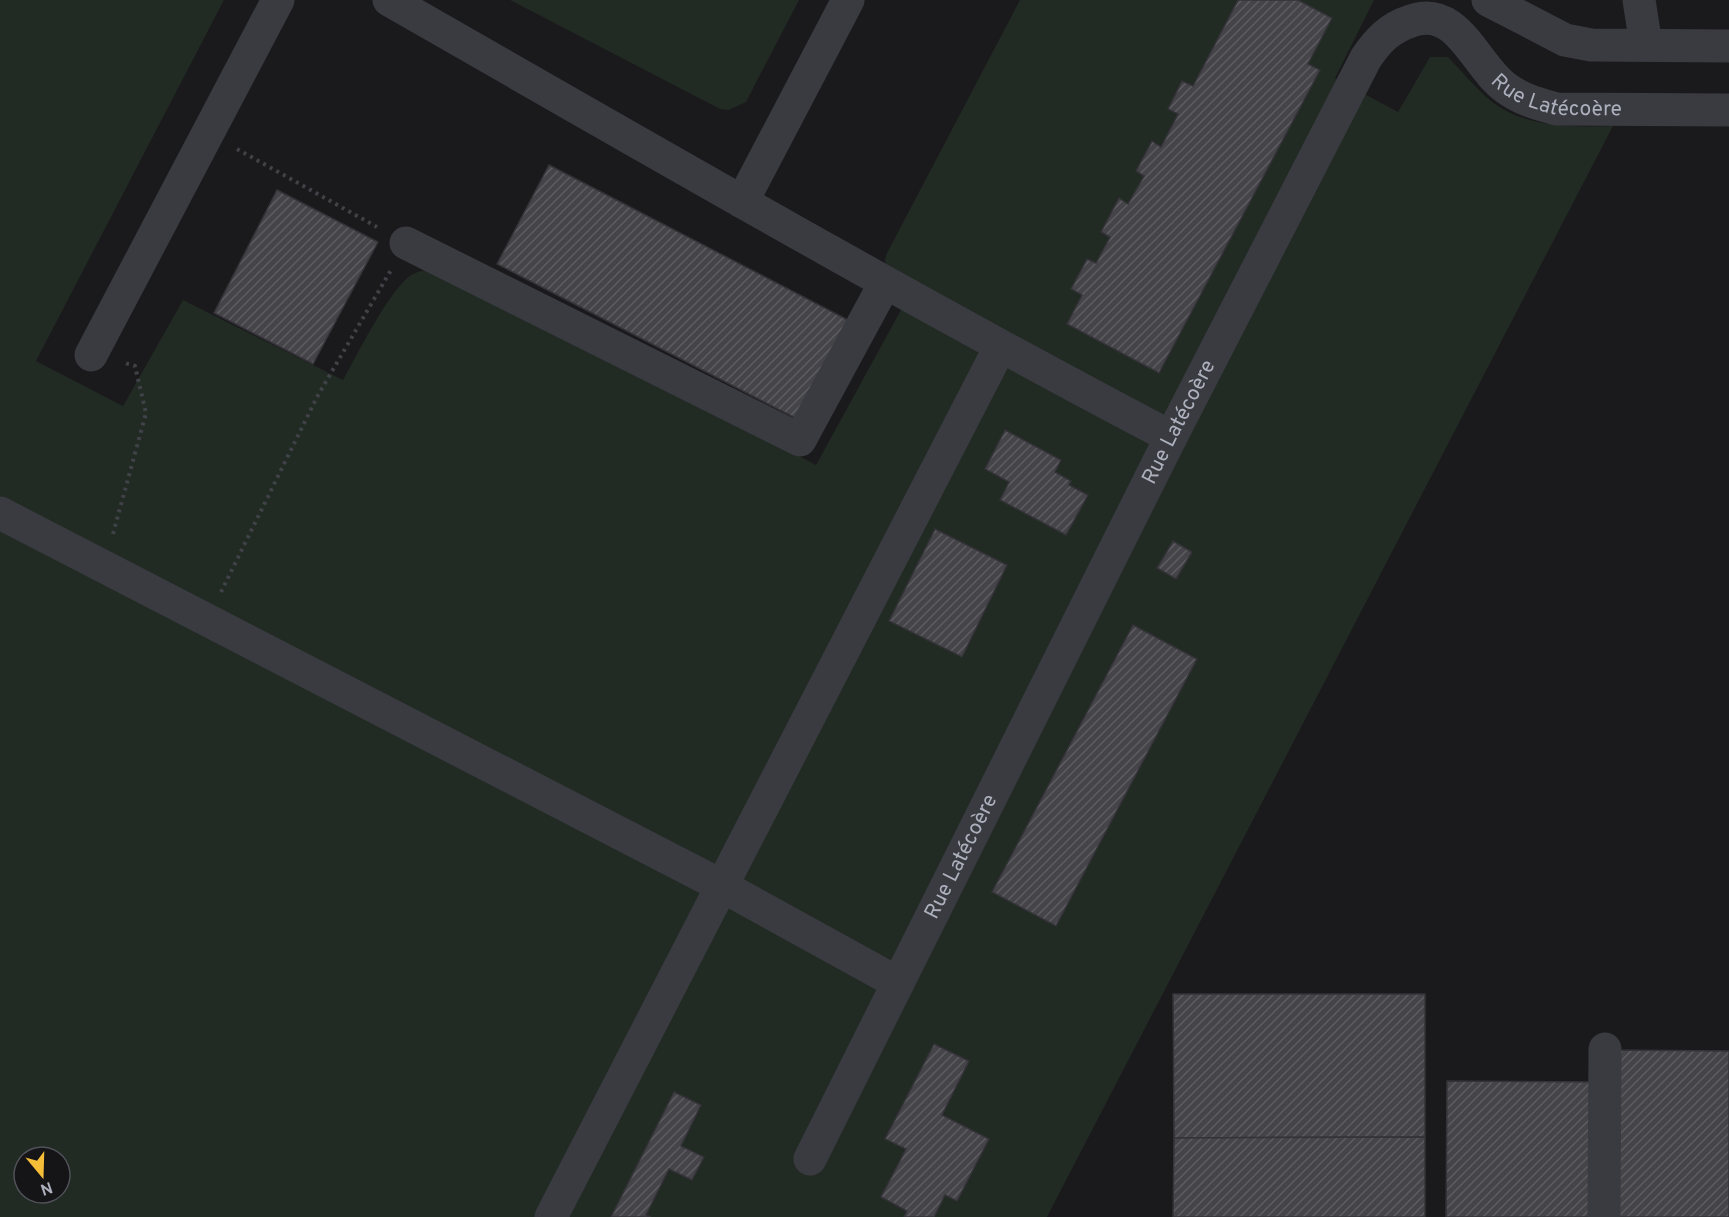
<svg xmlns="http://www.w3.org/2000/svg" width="1729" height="1217" viewBox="0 0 1729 1217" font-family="Overpass,sans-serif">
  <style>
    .green { fill: #212a23; fill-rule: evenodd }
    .building { fill: url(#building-hatch); stroke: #343338; stroke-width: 1.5 }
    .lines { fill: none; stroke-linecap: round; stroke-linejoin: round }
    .path { stroke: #404248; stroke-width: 4; stroke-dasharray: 3 4.5; stroke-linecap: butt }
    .minor { stroke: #3a3b41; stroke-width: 33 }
    .labels { text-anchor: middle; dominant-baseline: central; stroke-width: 4.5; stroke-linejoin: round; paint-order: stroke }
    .street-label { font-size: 21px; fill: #acb0bc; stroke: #151417 }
  </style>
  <defs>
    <pattern id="building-hatch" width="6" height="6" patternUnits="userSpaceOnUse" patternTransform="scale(1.5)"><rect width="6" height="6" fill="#444449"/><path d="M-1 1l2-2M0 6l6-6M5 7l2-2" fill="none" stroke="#5c5c61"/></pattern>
  </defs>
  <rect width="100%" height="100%" fill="#1a191c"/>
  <!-- green -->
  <g class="green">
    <path d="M0 0H224L36 361 123 406 183 300 343 380C356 357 392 284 413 274 427 267 440 270 455 273L816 465 914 286 886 268 885 260 887 253 1020 0H1374L1335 78 1398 112 1430 57H1448C1462 71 1475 88 1491 101 1526 128 1571 127 1613 126L1047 1217H0ZM24 1157H60V1193H24Z"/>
    <polygon points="510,0 799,0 746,102 729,110 720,109"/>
  </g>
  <!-- building -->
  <g class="building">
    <polygon points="1238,0 1298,0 1332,18 1308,64 1320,70 1159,373 1067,324 1082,295 1071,289 1087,259 1096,263 1110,237 1101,232 1119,198 1128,204 1144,176 1136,171 1152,141 1161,147 1178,114 1168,109 1182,81 1193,86"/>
    <polygon points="549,165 850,321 799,420 497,264"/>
    <polygon points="277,190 378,242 313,364 214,313"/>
    <polygon points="1005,430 1061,460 1055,472 1071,481 1069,485 1088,495 1066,535 1000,500 1009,482 985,469"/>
    <polygon points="935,529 1007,565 962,657 889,621"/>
    <polygon points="1173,541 1192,552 1176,579 1157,568"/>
    <polygon points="1133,625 1197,659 1056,926 992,892"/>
    <polygon points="1173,994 1425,994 1425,1137 1174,1138"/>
    <polygon points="934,1044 969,1061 942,1115 989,1139 957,1201 945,1195 934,1217 904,1217 907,1211 881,1197 906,1149 885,1139"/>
    <polygon points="1614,1050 1729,1051 1729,1217 1613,1217"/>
    <polygon points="1447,1081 1595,1082 1594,1217 1446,1217"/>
    <polygon points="674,1092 701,1105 681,1146 704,1157 692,1180 669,1169 646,1215 651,1217 611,1217"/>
    <polygon points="1425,1137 1425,1217 1173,1217 1174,1138"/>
  </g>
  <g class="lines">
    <!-- path -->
    <g class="path">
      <polyline points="237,149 377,227"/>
      <polyline points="113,534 146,413 135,366 125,363"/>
      <polyline points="221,592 317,397 391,270"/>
    </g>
    <!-- minor -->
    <g class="minor">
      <path d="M389 0C648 148 906 298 1171 437"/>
      <polyline points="1488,0 1565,40 1591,45 1729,46"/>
      <polyline points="1639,0 1646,45"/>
      <polyline points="742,202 848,0"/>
      <polyline points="406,243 800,440 885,283"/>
      <polyline points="91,355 278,0"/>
      <polyline points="0,513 722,886 898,983"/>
      <path id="s1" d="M810 1159 1171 437 1366 58C1379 39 1390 28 1411 21 1458 4 1475 66 1506 88 1522 100 1539 104 1557 109L1729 110"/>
      <polyline points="551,1217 1000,347"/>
      <polyline points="1604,1217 1605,1049"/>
    </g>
  </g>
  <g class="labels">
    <!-- street labels -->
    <g class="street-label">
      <text stroke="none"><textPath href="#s1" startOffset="1470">Rue Latécoère</textPath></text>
      <text stroke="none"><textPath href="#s1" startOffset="824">Rue Latécoère</textPath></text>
      <text stroke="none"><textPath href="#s1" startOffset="338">Rue Latécoère</textPath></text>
    </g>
  </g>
  <!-- north arrow -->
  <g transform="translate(42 1175) rotate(161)"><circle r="28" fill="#151417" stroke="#515259" stroke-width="1.5"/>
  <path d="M0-4.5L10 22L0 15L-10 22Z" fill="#f5be38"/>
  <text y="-9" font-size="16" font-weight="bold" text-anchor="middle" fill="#acb0bc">N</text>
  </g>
</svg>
